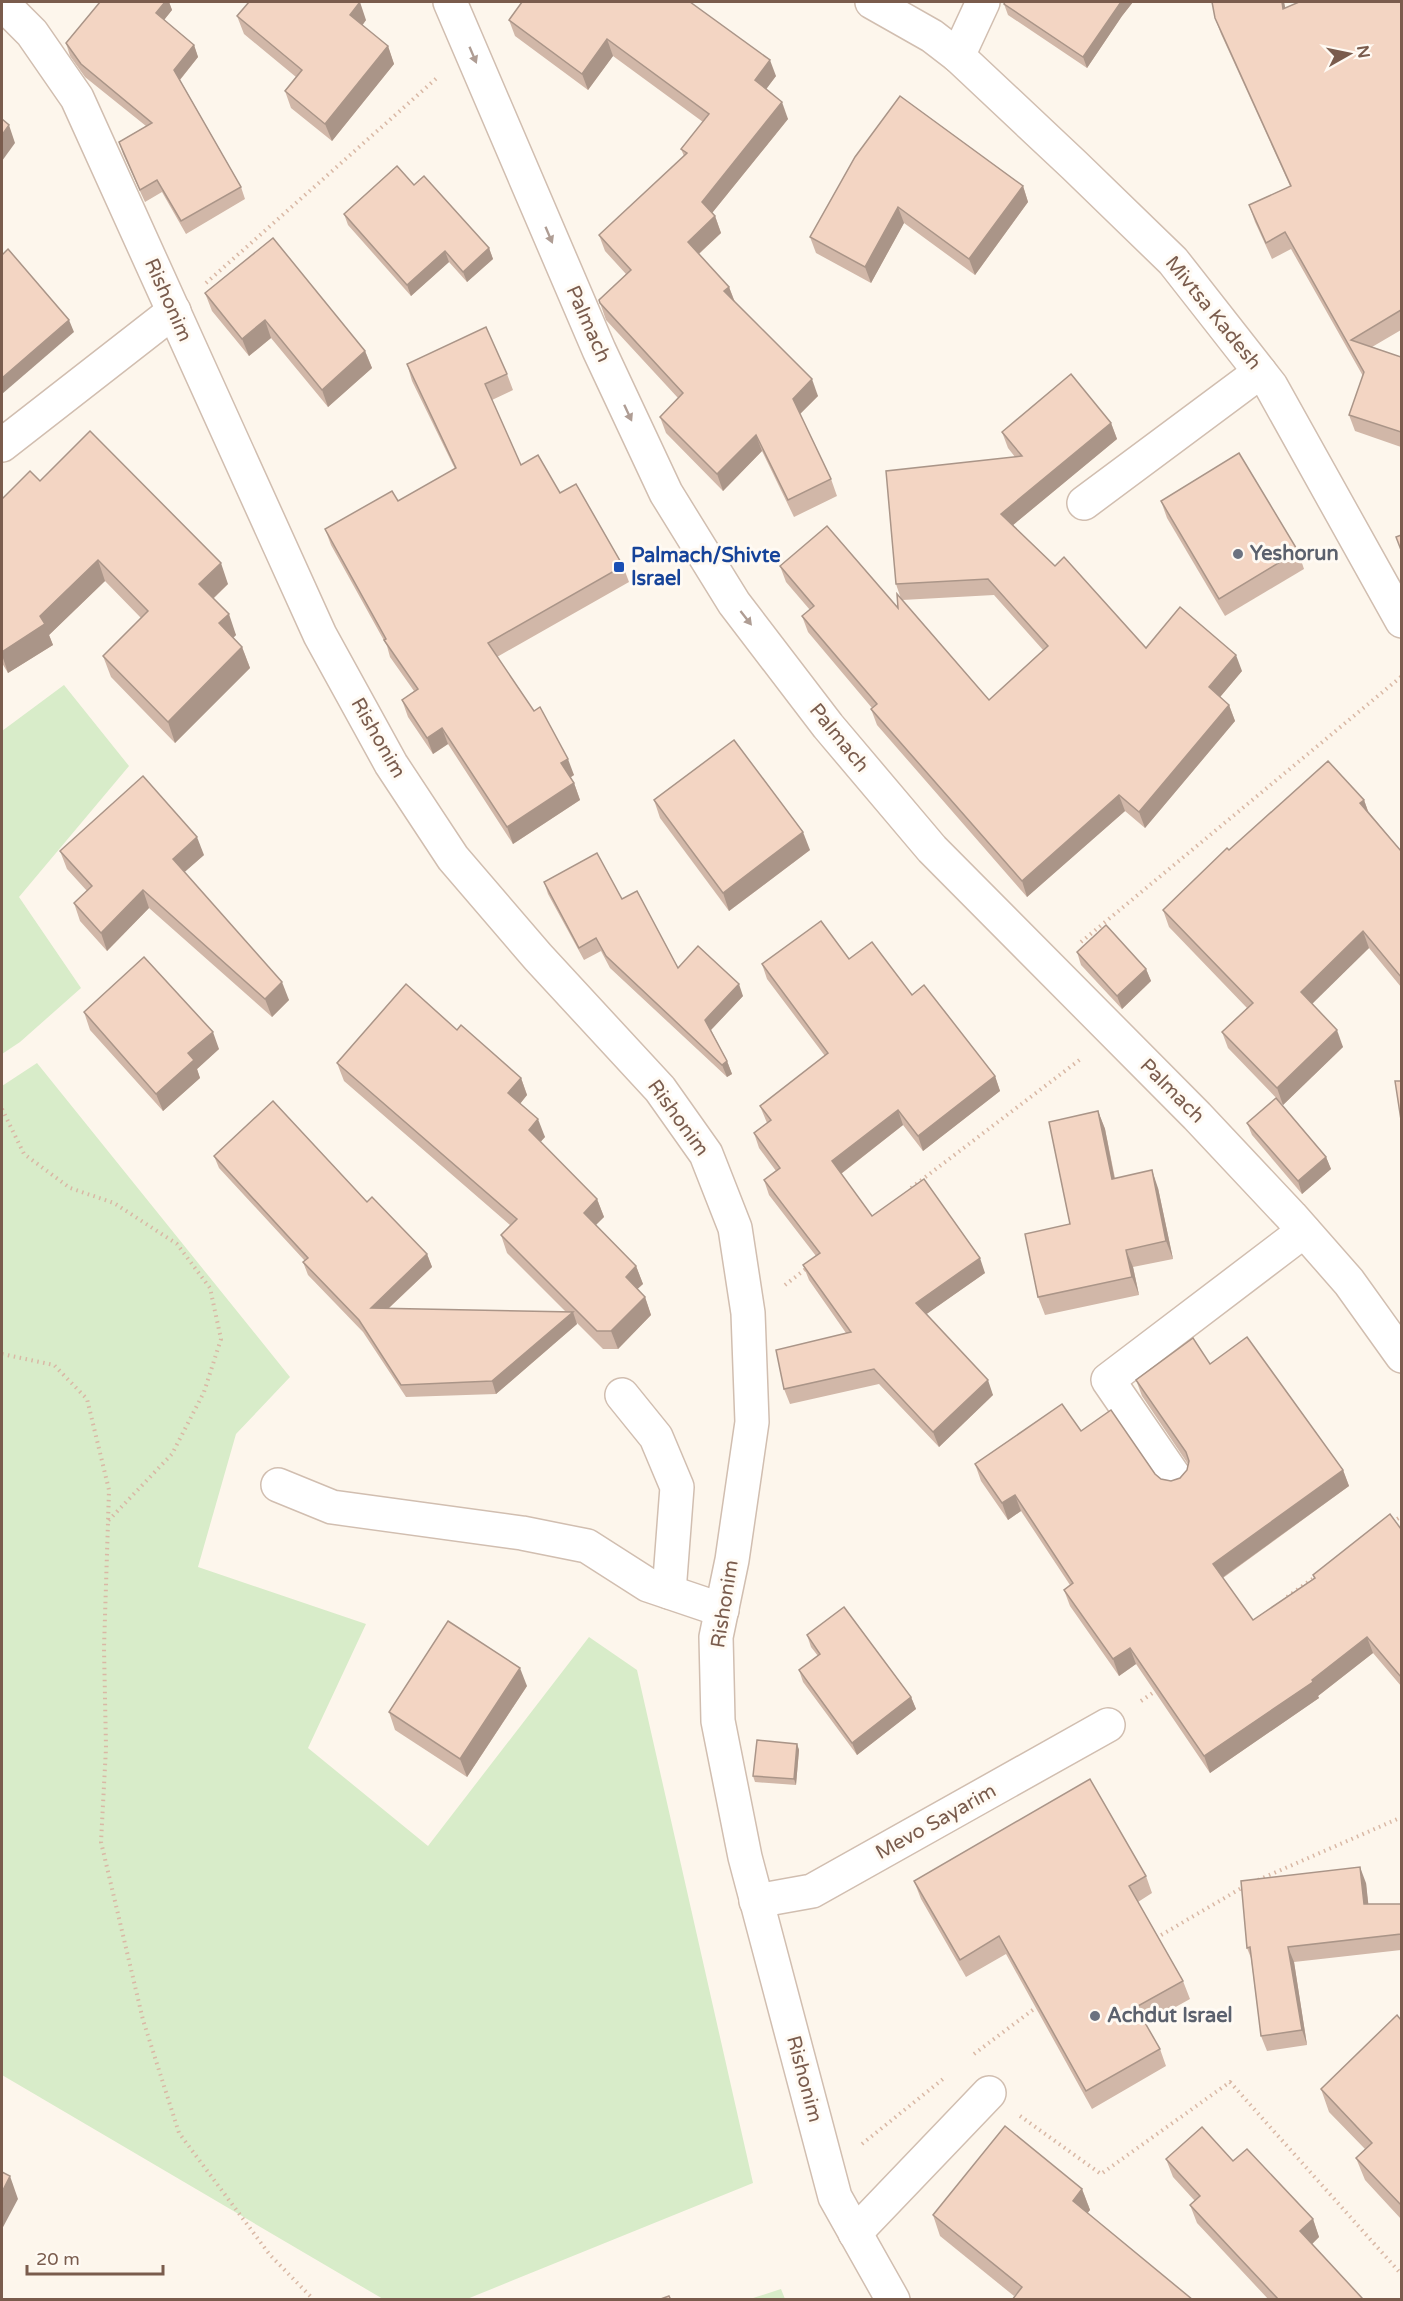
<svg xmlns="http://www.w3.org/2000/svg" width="1403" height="2301" viewBox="0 0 1403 2301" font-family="'Varela Round',sans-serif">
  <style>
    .green { fill: #d8ecc9 }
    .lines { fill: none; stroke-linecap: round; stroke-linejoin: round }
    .minor-casing { stroke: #d1beb0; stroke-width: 36 }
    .path { stroke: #d9b8a5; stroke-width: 4; stroke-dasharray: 1.5 4.5; stroke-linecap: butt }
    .minor { stroke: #fff; stroke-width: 33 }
    .wall { fill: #d1b7a8; fill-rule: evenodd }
    .shaded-wall { fill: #aa9588 }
    .building { fill: #f3d5c3; stroke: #aa9588; stroke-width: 1.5 }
    .oneway { fill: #af9d94 }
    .worship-dot { fill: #6b7280; stroke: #fffaf3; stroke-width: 2 }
    .transit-dot { fill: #1a4fb4; stroke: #fffaf3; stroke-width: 2 }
    .labels { text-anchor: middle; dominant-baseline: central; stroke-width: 6; stroke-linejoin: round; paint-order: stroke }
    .street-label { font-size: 20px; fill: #7a5c4d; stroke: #fffaf3 }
    .worship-label { font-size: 20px; font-weight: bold; fill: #5b616d; stroke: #fffaf3; text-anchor: start }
    .transit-label { font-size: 20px; font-weight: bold; fill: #164399; stroke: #fffaf3; text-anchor: start }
  </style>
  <rect width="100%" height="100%" fill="#fdf6ec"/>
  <!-- green -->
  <g class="green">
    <polygon points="64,685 129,766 19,897 81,988 20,1042 2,1054 2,731"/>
    <polygon points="37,1063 290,1377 236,1434 198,1567 366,1624 308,1748 428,1846 589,1637 637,1670 753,2183 467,2299 383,2299 2,2075 2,1086"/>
    <polygon points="781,2289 785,2299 750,2299"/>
  </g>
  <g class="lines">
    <defs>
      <g id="minor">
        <polyline points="450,2 599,350 666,493 734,603 828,726 932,849 1197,1116 1291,1216 1349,1282 1402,1356"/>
        <polyline points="872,2 932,36 958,56 1074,165 1173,261 1271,386 1402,621"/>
        <polyline points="2,3 32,33 77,98 320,635 391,764 453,858 538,957 660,1089 706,1154 735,1228 748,1313 752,1422 732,1560 716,1637 718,1721 745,1857 835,2197 893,2300"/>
        <polyline points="958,56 983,2"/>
        <polyline points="2,445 174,311"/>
        <polyline points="1084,503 1260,372"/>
        <polyline points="622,1395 656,1437 677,1487 669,1592"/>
        <polyline points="1176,1479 1108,1380 1304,1231"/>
        <polyline points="278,1485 332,1507 522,1533 587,1546 648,1585 722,1610"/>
        <polyline points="756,1901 812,1891 1108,1725"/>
        <polyline points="855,2233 989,2093"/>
      </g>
    </defs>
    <!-- minor casing -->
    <use href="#minor" class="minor-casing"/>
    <!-- path -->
    <g class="path">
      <polyline points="206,283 438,77"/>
      <polyline points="1081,942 1402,676"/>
      <polyline points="2,1109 24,1154 70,1188 114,1203 177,1244 210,1288 221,1339 204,1392 172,1454 108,1521"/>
      <polyline points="911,1188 1082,1058"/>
      <polyline points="785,1285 807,1268"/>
      <polyline points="2,1354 54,1365 87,1399 109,1490 104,1648 106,1748 101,1842 143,2020 179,2133 270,2255 314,2300"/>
      <polyline points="1392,1522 1402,1516"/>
      <polyline points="1287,1597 1318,1575"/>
      <polyline points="1141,1701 1157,1690"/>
      <polyline points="1258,1880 1402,1817"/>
      <polyline points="1156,1938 1245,1886"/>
      <polyline points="974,2054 1038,2006"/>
      <polyline points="1020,2116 1101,2174 1230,2082 1402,2275"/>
      <polyline points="862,2144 943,2079"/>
    </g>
    <!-- minor -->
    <use href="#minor" class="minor"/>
  </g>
  <!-- wall -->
  <g class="wall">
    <polygon points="100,2 169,2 172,10 164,20 194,45 198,57 180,80 241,187 245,199 186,234 162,192 145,202 123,154 119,142 146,126 85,77 70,56 66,43"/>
    <polygon points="522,2 776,76 766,89 788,119 712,213 715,216 721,233 699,254 729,287 735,302 818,396 800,414 831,479 837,496 794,517 762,451 723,491 666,433 660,417 678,398 606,320 599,300 626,274 605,251 599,235 684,156 681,149 703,122 613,56 588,90 515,36 509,20"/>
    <polygon points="1005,2 1133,2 1122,16 1087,68 1008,15 1004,4"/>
    <polygon points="1212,2 1284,2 1285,8 1401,2 1401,330 1372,347 1401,357 1401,447 1355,431 1349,415 1363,376 1291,249 1272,259 1255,222 1249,205 1290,186 1221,34 1215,18"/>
    <polygon points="237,16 366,20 362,25 388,46 394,64 332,141 291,108 285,91 296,77 244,34"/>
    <polygon points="900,96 1023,186 1028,202 975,275 904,223 871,283 816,253 810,237"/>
    <polygon points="344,214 489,248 493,259 467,282 449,262 411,296 348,225"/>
    <polygon points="205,293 365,351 372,368 328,407 271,338 249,356 212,311"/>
    <polygon points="407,364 507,374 513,390 492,400 521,465 560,493 623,566 629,582 497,657 574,775 570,777 574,783 580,800 513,844 448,744 433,754 408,717 402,700 414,691 390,657 387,646 331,545 325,529 398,501 455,469 412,381"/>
    <path d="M1111 423 1117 439 1013 525 1055 566 1146 648 1242 671 1220 697 1229 705 1235 721 1145 828 1125 811 1027 897 877 725 871 709 872 708 808 632 802 616 810 610 786 582 780 566 898 608 901 599 896 584 1015 457 1008 448 1002 432ZM994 595 1043 650 989 700 902 600Z"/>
    <polygon points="40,481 228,584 213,599 236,635 233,638 242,647 250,668 175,743 111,677 103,656 141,618 105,581 49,635 53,645 8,673 2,663 2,499"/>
    <polygon points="1161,501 1298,551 1304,569 1225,616 1167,518"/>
    <polygon points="654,800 810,850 729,911 660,818"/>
    <polygon points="1364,800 1368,811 1401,851 1401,987 1369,948 1312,1003 1343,1047 1283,1105 1228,1048 1222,1032 1247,1008 1169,927 1163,910 1229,850"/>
    <polygon points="60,851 204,855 184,872 289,1000 272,1017 149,908 107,951 80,921 74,903 87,891 67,869"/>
    <polygon points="544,882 622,899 678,968 743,996 711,1030 727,1061 732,1074 727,1077 610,968 601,951 584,960 548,894"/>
    <polygon points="1077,952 1146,969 1151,981 1122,1009 1081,965"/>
    <polygon points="849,959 912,995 995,1076 1000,1091 923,1151 903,1125 841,1174 872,1216 985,1273 926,1314 993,1395 939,1447 879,1384 790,1404 784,1389 846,1333 809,1280 803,1265 816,1256 769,1195 764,1180 776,1171 759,1148 754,1133 767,1123 760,1106 825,1056 767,979 762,964"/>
    <polygon points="84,1012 219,1049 197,1069 200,1078 163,1111 90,1030"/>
    <polygon points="457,1030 521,1078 527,1095 520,1104 545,1137 540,1142 597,1199 604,1217 595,1225 636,1266 643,1284 637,1289 645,1297 651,1315 618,1349 603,1349 576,1322 577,1324 496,1394 406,1397 363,1332 308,1275 303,1262 305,1261 219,1168 214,1156 367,1202 427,1254 432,1267 388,1309 566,1312 507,1253 501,1235 510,1225 344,1081 337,1063"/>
    <polygon points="1098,1111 1105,1129 1115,1178 1158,1188 1173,1259 1133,1267 1139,1295 1045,1315 1038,1297 1070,1224"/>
    <polygon points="1247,1123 1326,1157 1331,1169 1302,1194 1252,1135"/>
    <polygon points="1210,1364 1343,1470 1349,1486 1223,1578 1253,1620 1314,1578 1313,1575 1401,1529 1401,1686 1373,1653 1318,1696 1319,1698 1210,1773 1136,1664 1119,1676 1070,1606 1064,1590 1070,1585 1021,1511 1008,1520 981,1481 975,1464 1081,1431 1155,1474 1161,1479 1171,1481 1180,1478 1187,1470 1188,1464 1142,1396 1136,1380"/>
    <polygon points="807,1635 911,1697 916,1709 857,1755 803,1682 799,1670 818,1656 811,1647"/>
    <polygon points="527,1686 467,1777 395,1730 389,1712"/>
    <polygon points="797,1744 799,1750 796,1785 755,1782 753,1776"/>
    <polygon points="1146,1876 1152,1893 1138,1902 1183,1981 1190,1999 1145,2024 1160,2049 1166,2066 1092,2109 1006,1954 966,1977 921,1899 914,1881"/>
    <polygon points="1366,1883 1368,1904 1401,1904 1401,1950 1294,1962 1307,2045 1267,2051 1261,2036 1251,1958 1247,1948"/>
    <polygon points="1401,2020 1401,2219 1365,2180 1356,2158 1365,2149 1329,2112 1321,2089"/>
    <polygon points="1166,2159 1233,2161 1313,2219 1319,2237 1312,2244 1363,2300 1269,2300 1197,2223 1190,2205 1195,2201 1173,2177"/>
    <polygon points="1082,2189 1090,2210 1014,2296 940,2236 933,2215"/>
  </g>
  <!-- shaded-wall -->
  <g class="shaded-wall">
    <polygon points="165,2 169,2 172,10 160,25 156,13"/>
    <polygon points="360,2 366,20 357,33 350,15"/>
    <polygon points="1121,2 1133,2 1122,16 1087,68 1083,57"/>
    <polygon points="1282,2 1284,2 1289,25 1283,9"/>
    <polygon points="607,39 613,56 588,90 582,74"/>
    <polygon points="194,45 198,57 178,82 174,70"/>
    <polygon points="388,46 394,64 332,141 325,124"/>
    <polygon points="770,60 776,76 761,96 755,80"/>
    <polygon points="782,102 788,119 708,218 702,202"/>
    <polygon points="9,125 15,143 2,161 2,135"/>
    <polygon points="1023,186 1028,202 975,275 969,259"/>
    <polygon points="898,207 904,223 871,283 865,267"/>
    <polygon points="715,216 721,233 694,258 688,242"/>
    <polygon points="489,248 493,259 467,282 463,272"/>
    <polygon points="445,251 449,262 411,296 407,285"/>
    <polygon points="729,287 735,303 724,291"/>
    <polygon points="69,320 74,332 2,394 2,378"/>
    <polygon points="265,320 271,338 249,356 242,339"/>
    <polygon points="365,351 372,368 328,407 322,390"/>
    <polygon points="812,379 818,396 799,415 793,399"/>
    <polygon points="1111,423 1117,439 1007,530 1001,514"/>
    <polygon points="756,435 762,451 723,491 717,474"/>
    <polygon points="98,560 105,581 49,635 53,645 8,673 2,655 2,652"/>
    <polygon points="221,563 228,584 206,605 199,584"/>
    <polygon points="229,614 236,635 227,644 219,623"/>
    <polygon points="242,647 250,668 175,743 168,722"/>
    <polygon points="1236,655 1242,671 1215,703 1209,687"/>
    <polygon points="1229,705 1235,721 1145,828 1139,812"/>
    <polygon points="442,728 448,744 433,754 427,738"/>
    <polygon points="568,759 574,775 567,780 561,763"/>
    <polygon points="574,783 580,800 513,844 507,827"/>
    <polygon points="1119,795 1125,811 1027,897 1022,881"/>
    <polygon points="1364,800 1370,817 1360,803"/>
    <polygon points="803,832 810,850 729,911 723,893"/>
    <polygon points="197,837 204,855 179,877 173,859"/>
    <polygon points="143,890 149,908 107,951 101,933"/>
    <polygon points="1363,931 1369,948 1307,1009 1301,992"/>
    <polygon points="1146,969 1151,981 1122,1009 1117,996"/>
    <polygon points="282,982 289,1000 272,1017 265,999"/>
    <polygon points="739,984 743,996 709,1032 705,1020"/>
    <polygon points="1337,1030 1343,1047 1283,1105 1277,1088"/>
    <polygon points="213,1032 219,1049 197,1069 200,1078 163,1111 156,1094 188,1053"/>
    <polygon points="727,1061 732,1074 727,1077 722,1065"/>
    <polygon points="995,1076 1000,1091 923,1151 918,1136"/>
    <polygon points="521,1078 527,1095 514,1111 508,1093"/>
    <polygon points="898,1110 903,1125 838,1176 832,1161"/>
    <polygon points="1098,1111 1105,1129 1118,1197 1112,1179"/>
    <polygon points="538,1119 545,1137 535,1148 529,1130"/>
    <polygon points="1326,1157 1331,1169 1302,1194 1298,1181"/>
    <polygon points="1152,1170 1158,1188 1173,1259 1166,1241"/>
    <polygon points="597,1199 604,1217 590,1231 584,1213"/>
    <polygon points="1126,1250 1133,1267 1139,1295 1132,1277"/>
    <polygon points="427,1254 432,1267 376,1320 371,1308"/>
    <polygon points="980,1258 985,1273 921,1318 916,1303"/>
    <polygon points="636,1266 643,1284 632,1294 626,1277"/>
    <polygon points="645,1297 651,1315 618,1349 611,1331"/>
    <polygon points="573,1312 577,1324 496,1394 492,1381"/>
    <polygon points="988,1380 993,1395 939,1447 933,1432"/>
    <polygon points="1343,1470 1349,1486 1219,1580 1213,1564"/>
    <polygon points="1015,1495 1021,1511 1008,1520 1002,1503"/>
    <polygon points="1367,1637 1373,1653 1318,1696 1319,1698 1210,1773 1204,1756 1312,1680"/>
    <polygon points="1130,1648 1136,1664 1119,1676 1113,1659"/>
    <polygon points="520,1668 527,1686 467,1777 460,1759"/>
    <polygon points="911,1697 916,1709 857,1755 852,1743"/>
    <polygon points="797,1744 799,1750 796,1785 794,1779"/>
    <polygon points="1360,1867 1366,1883 1370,1919 1364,1904"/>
    <polygon points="1288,1947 1294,1962 1307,2045 1302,2030"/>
    <polygon points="10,2176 18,2199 2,2229 2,2192"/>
    <polygon points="1082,2189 1090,2210 1080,2222 1073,2201"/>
    <polygon points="1313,2219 1319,2237 1307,2249 1300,2231"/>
  </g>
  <!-- building -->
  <g class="building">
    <polygon points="100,2 165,2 156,13 194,45 174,70 241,187 181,221 157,180 140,190 119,142 152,123 81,64 66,43"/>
    <polygon points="249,2 360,2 350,15 388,46 325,124 285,91 302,70 237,16"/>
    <polygon points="522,2 690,2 770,60 755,80 782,102 702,202 715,216 688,242 729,287 724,291 812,379 793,399 831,479 788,500 756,435 717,474 660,417 683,393 600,303 599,300 631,270 599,235 687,153 681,149 709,114 607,39 582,74 509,20"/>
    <polygon points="1005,2 1121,2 1083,57 1004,4"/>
    <polygon points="1212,2 1282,2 1283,9 1299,2 1401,2 1401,310 1351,340 1401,357 1401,432 1349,415 1364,372 1285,232 1266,243 1249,205 1291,186 1215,18"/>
    <polygon points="900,96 1023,186 969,259 898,207 865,267 810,237 855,157"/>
    <polygon points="2,119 9,125 2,135"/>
    <polygon points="397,166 414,185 424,176 489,248 463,272 445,251 407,285 344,214"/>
    <polygon points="273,238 365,351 322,390 265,320 242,339 205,293"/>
    <polygon points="8,249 69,320 2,378 2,255"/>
    <polygon points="486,327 507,374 485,384 521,465 538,455 560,493 576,484 623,566 488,643 534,711 540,707 568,759 561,763 574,783 507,827 442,728 427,738 402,700 418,689 384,640 386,639 325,529 392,491 398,501 456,468 407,364"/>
    <polygon points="1071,374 1111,423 1001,514 1055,566 1064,557 1146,648 1180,607 1236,655 1209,687 1229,705 1139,812 1119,795 1022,881 871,709 877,704 802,616 814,606 780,566 827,526 898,608 897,594 989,700 1048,646 988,579 896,584 886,471 1022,456 1002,432"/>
    <polygon points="90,431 221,563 199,584 229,614 219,623 242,647 168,722 103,656 148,611 98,560 40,616 45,624 2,652 2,499 30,471 40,481"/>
    <polygon points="1239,453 1298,551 1219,599 1161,501"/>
    <polygon points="1401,535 1401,550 1396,537"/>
    <polygon points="734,740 803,832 723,893 654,800"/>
    <polygon points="1328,761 1364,800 1360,803 1401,851 1401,977 1363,931 1301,992 1337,1030 1277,1088 1222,1032 1253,1003 1163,910 1227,848 1229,850"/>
    <polygon points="143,776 197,837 173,859 282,982 265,999 143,890 101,933 74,903 92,886 60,851"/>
    <polygon points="597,853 622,899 637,891 678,968 698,946 739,984 705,1020 727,1061 722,1065 606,956 596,938 579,948 544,882"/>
    <polygon points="821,921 849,959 872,942 912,995 924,985 995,1076 918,1136 898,1110 832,1161 872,1216 924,1179 980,1258 916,1303 988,1380 933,1432 874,1369 784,1389 776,1350 851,1332 803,1265 820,1253 764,1180 780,1168 754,1133 771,1120 760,1106 828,1053 762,964"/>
    <polygon points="1106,925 1146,969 1117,996 1077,952"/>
    <polygon points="144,957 213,1032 188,1053 194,1060 156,1094 84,1012"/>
    <polygon points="406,984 457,1030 461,1025 521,1078 508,1093 538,1119 529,1130 597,1199 584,1213 636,1266 626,1277 645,1297 611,1331 597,1331 501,1235 517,1219 337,1063"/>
    <polygon points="1395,1081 1401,1081 1401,1120"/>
    <polygon points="1276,1098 1326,1157 1298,1181 1247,1123"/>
    <polygon points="273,1101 367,1202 372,1197 427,1254 371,1308 573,1312 492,1381 401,1385 359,1320 303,1262 308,1258 214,1156"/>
    <polygon points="1098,1111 1112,1179 1152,1170 1166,1241 1126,1250 1132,1277 1038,1297 1025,1234 1070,1224 1049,1122"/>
    <polygon points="1247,1337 1343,1470 1213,1564 1253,1620 1315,1578 1313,1575 1390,1514 1401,1529 1401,1677 1367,1637 1312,1680 1313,1682 1204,1756 1130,1648 1113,1659 1064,1590 1073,1583 1015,1495 1002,1503 975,1464 1062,1404 1081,1431 1111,1410 1155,1474 1161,1479 1171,1481 1180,1478 1187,1470 1189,1461 1186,1452 1136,1380 1193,1338 1210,1364"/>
    <polygon points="844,1607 911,1697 852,1743 799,1670 820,1654 807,1635"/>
    <polygon points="448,1621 520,1668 460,1759 389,1712"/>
    <polygon points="757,1740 797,1744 794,1779 753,1776"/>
    <polygon points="1090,1779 1146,1876 1129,1886 1183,1981 1136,2007 1160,2049 1086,2091 999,1936 960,1960 914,1881"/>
    <polygon points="1360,1867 1364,1904 1401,1904 1401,1934 1288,1947 1302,2030 1261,2036 1250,1947 1247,1948 1241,1881"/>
    <polygon points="1397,2015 1401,2020 1401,2205 1356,2158 1372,2143 1321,2089"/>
    <polygon points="1005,2126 1082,2189 1073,2201 1193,2300 1012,2300 1022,2287 933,2215"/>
    <polygon points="1202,2127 1233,2161 1247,2149 1313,2219 1300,2231 1362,2298 1360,2300 1279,2300 1190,2205 1200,2196 1166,2159"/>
    <polygon points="2,2172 10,2176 2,2192"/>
    <polygon points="669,2296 671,2300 658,2300"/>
  </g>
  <!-- one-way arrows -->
  <defs><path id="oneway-solid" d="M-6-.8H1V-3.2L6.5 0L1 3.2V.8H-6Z" transform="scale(1.5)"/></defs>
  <g class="oneway">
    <use href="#oneway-solid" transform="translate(473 55) rotate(67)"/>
    <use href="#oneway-solid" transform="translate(549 235) rotate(67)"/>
    <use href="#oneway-solid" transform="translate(628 413) rotate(65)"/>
    <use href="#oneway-solid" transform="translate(746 618) rotate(52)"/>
  </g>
  <!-- markers -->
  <g class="worship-dot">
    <circle cx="1238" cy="554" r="6"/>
    <circle cx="1095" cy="2016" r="6"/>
  </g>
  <rect class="transit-dot" x="613" y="561" width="12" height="12" rx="3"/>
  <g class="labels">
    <!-- street labels -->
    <g class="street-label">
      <text transform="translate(168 300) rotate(66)">Rishonim</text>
      <text transform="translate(1213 313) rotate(51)">Mivtsa Kadesh</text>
      <text transform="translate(588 324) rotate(66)">Palmach</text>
      <text transform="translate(378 738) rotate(60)">Rishonim</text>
      <text transform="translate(839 738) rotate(51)">Palmach</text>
      <text transform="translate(1172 1091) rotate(45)">Palmach</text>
      <text transform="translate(678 1118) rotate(54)">Rishonim</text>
      <text transform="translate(725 1604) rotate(-81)">Rishonim</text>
      <text transform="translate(936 1822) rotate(-29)">Mevo Sayarim</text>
      <text transform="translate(804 2079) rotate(75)">Rishonim</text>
    </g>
    <!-- worship labels -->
    <g class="worship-label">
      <text x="1250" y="554">Yeshorun</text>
      <text x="1107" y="2016">Achdut Israel</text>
    </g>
    <!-- transit labels -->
    <g class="transit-label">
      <text x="631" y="556">Palmach/Shivte<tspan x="631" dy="23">Israel</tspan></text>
    </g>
  </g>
  <!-- border -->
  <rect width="1403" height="2301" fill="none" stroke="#7a5c4d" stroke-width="6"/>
  <!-- north arrow -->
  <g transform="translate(1349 54) rotate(81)" stroke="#fffaf3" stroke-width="4.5" paint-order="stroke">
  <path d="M0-4.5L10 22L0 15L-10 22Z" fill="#7a5c4d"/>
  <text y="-9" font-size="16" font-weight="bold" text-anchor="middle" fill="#7a5c4d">N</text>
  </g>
  <!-- scale -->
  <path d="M27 2265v9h136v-9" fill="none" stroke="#7a5c4d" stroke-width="3"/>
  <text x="36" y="2265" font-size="18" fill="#7a5c4d" stroke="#fffaf3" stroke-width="4.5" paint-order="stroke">20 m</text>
</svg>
